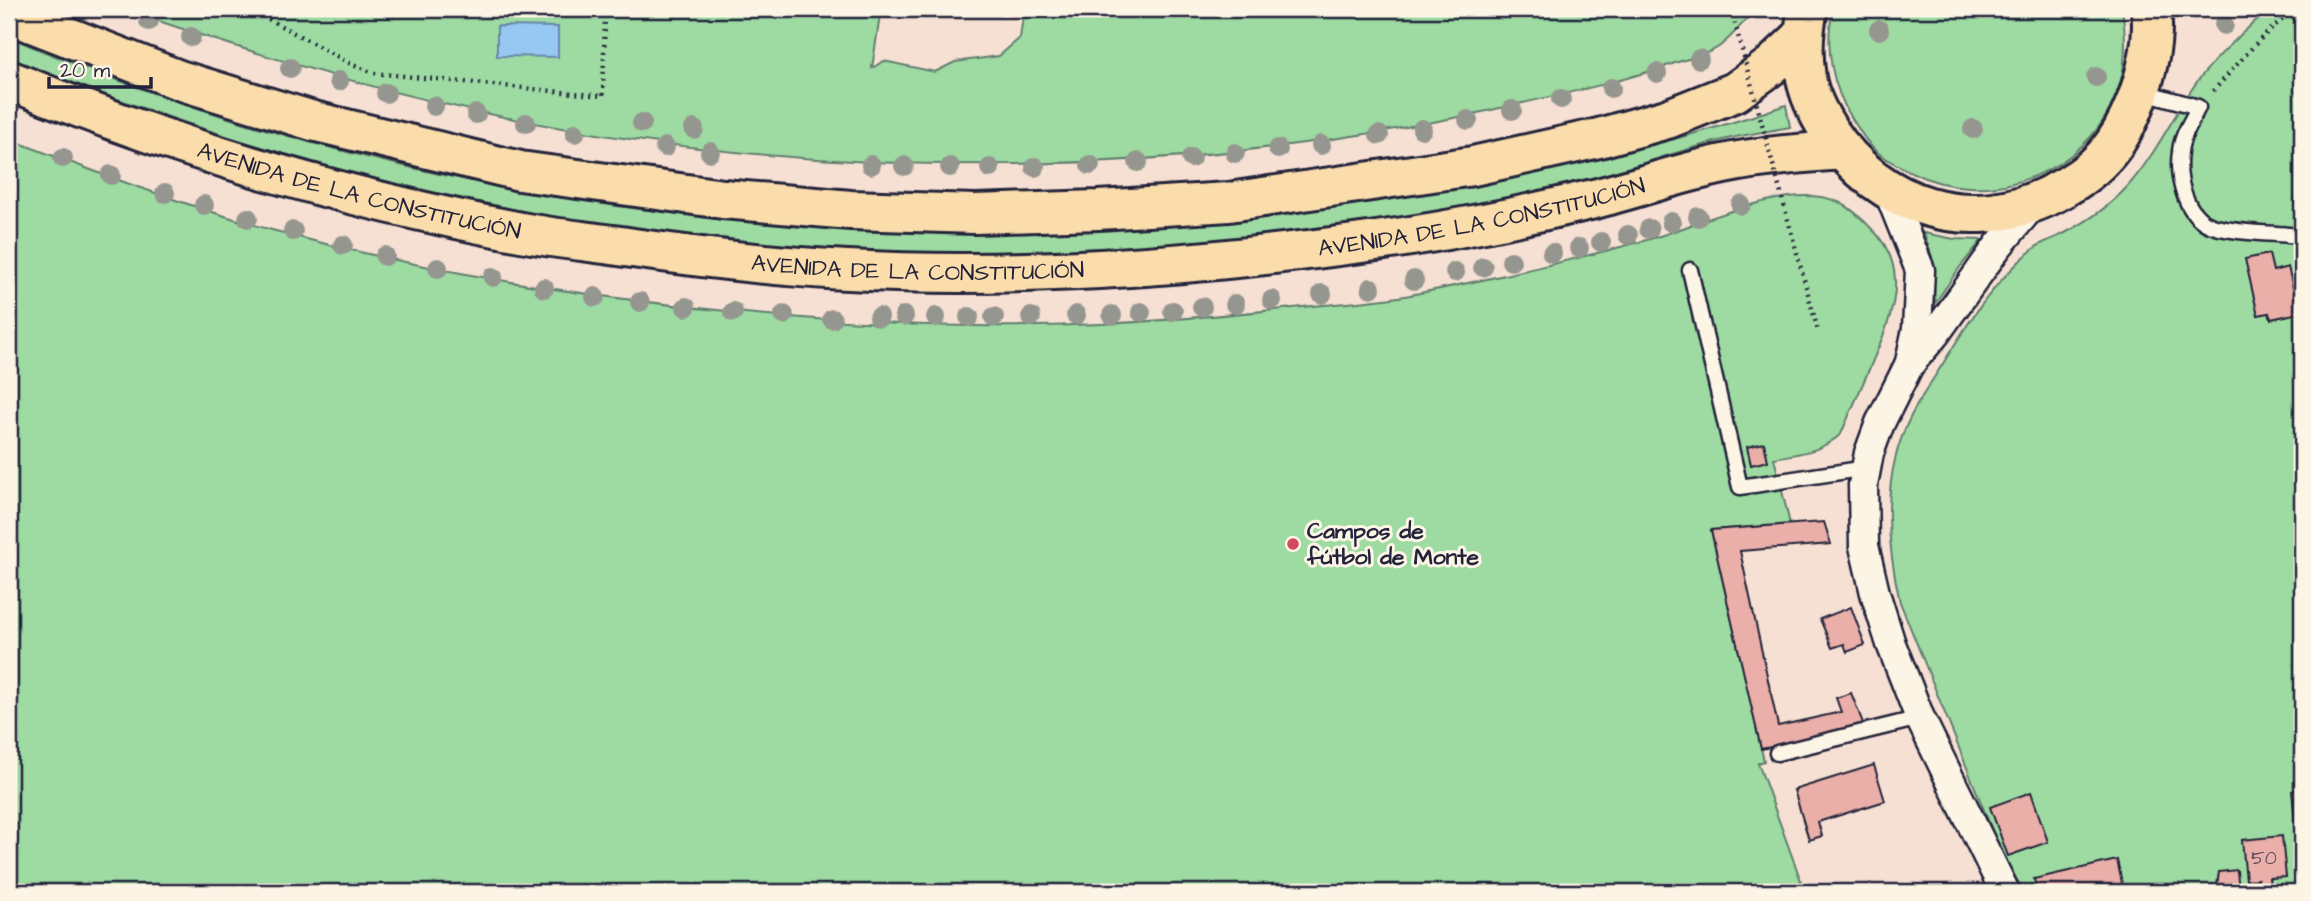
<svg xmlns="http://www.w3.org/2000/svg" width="2311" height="901" viewBox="0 0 2311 901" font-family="'Architects Daughter',sans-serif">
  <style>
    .green { fill: #9ddba2; stroke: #607e6e; stroke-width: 2 }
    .water { fill: #96c8f3; stroke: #6886a9; stroke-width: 2 }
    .building { fill: #e9afa8; stroke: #22223b; stroke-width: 2 }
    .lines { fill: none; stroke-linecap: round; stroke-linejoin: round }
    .lane-casing { stroke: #22223b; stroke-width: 19 }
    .street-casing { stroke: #22223b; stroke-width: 33 }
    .primary-casing { stroke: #22223b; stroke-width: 44 }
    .path { stroke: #22223b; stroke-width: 4.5; stroke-dasharray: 2 5; stroke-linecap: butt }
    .lane { stroke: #fcf5e5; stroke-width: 14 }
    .street { stroke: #fcf5e5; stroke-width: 28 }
    .primary { stroke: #faddab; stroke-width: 38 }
    .path-bridge { stroke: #22223b; stroke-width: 4.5; stroke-dasharray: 2 5; stroke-linecap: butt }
    .tree { fill: #969690 }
    .poi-dot { fill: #d1495b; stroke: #fcf5e5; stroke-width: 2.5 }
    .labels { text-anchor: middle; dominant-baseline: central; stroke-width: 6; stroke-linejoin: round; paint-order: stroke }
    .number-label { font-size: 19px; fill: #544556 }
    .street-label { font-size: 23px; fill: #22223b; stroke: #fcf5e5 }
    .poi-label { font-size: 23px; font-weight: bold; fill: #22223b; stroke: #fcf5e5; text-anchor: start }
  </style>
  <rect width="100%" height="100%" fill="#f6e0d3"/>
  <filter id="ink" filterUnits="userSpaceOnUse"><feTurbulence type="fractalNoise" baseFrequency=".0143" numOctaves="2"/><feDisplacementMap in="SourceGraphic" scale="14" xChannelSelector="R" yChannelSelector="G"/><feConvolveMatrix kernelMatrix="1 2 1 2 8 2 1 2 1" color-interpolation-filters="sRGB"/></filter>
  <g filter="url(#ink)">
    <!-- green -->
    <g class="green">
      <path d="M124 9H881L872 68 884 61 935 72 955 62 999 56 1020 38 1024 9H1755C1745 21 1733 36 1720 46 1710 54 1694 57 1681 61 1628 80 1573 92 1518 104 1187 181 822 184 489 114 365 88 244 51 124 9Z"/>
      <path d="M1833 9H2122C2126 35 2127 62 2119 87 2091 173 1990 211 1911 172 1899 166 1884 159 1875 150 1866 142 1859 130 1853 120 1832 88 1824 46 1833 9Z"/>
      <path d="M2269 9H2302V892H2024L2001 852 1900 602C1886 541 1881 474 1911 416 1921 396 1935 377 1947 357 1970 319 1997 279 2032 250 2041 242 2054 239 2065 233 2088 221 2110 206 2128 186 2154 156 2171 121 2192 89 2209 63 2245 30 2269 9Z"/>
      <path d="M9 37C477 236 998 280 1495 180 1594 160 1691 138 1786 105L1790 127C1769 131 1748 134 1727 139 1683 149 1640 165 1596 177 1522 196 1447 211 1372 223 1056 273 720 261 409 187 272 155 140 110 9 58Z"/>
      <path d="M9 139C95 172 183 205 272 230 421 271 573 295 726 311 850 324 975 330 1100 324 1168 321 1236 314 1303 307 1339 303 1375 302 1410 295 1490 279 1571 261 1650 239 1699 225 1787 181 1836 201 1849 206 1860 217 1870 227 1914 269 1891 318 1871 365 1861 388 1851 411 1841 434 1819 453 1801 453 1774 458L1790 524 1711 530 1764 761 1758 763 1805 892H9Z"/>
      <polygon points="1924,233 1954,239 1982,240 1960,267 1935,303 1932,257"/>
    </g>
    <!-- water -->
    <polygon class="water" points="497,26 558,27 558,57 497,56"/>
    <!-- building -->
    <g class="building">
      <polygon points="2269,254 2273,271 2288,267 2299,313 2271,319 2269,313 2258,315 2245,259"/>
      <polygon points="1764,443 1768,461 1751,465 1747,447"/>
      <polygon points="1824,522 1831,544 1740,551 1778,726 1841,712 1836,698 1851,693 1865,728 1761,749 1711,530"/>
      <polygon points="1851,607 1865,645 1847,652 1844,644 1832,648 1820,619"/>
      <polygon points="1874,765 1885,801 1818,822 1822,836 1809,840 1794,790"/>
      <polygon points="2302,790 2302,841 2297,841 2292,791"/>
      <polygon points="2031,792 2048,842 2008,856 1990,807"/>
      <polygon points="2282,836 2286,877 2269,878 2270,887 2259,888 2258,879 2246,880 2242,840"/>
      <polygon points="2117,860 2124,892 2037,892 2034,879"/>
      <polygon points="2237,870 2239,892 2216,892 2219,872"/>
    </g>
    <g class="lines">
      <defs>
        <g id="lane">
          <path d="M2141 91 2198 107C2192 121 2181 136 2180 152 2176 179 2186 220 2216 227 2243 234 2275 233 2302 236"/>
          <polyline points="1690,270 1740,487 1867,468"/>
          <polyline points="1777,753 1920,718"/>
        </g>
        <g id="street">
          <polyline points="1888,190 1920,270 1917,329 1910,362"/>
          <polyline points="2005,892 1920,718 1891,644 1875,593 1864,546 1863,485 1869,453 1880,423 1909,365 1936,333 1998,246 2035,202"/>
        </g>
        <g id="primary">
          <path d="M1808 9C1803 32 1802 54 1806 78 1809 96 1819 115 1829 131 1879 208 1970 235 2052 194 2096 172 2118 148 2136 102 2147 72 2155 41 2151 9"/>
          <polyline points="9,14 179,80 313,121 520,171 723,199 851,210 975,214 1098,210 1229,202 1473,166 1599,138 1667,119 1735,92 1771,66 1803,36"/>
          <path id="s1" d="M9 80C174 148 346 199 521 232 558 239 596 242 633 248 704 258 776 267 848 270 1017 279 1186 267 1354 244 1434 234 1515 218 1594 199 1642 187 1690 169 1739 161 1773 155 1807 153 1842 150"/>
        </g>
      </defs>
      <!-- lane casing -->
      <use href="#lane" class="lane-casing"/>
      <!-- street casing -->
      <use href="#street" class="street-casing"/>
      <!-- primary casing -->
      <use href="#primary" class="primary-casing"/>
      <!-- path -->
      <g class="path">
        <polyline points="250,9 353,65 374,73 603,96 605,9"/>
        <path d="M2213 91C2240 63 2264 29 2298 9"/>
        <polyline points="9,361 20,359"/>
      </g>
      <!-- lane -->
      <use href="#lane" class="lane"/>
      <!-- street -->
      <use href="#street" class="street"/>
      <!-- primary -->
      <use href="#primary" class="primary"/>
      <!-- path-bridge -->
      <polyline class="path-bridge" points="1731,9 1818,331"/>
    </g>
    <!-- trees -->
    <g class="tree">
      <circle cx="149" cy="21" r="10"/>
      <circle cx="2224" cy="25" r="10"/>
      <circle cx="1879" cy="30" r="10"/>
      <circle cx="191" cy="37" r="10"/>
      <circle cx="1699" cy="59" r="10"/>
      <circle cx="290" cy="68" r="10"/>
      <circle cx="1657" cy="73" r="10"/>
      <circle cx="2096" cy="77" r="10"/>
      <circle cx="339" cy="81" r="10"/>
      <circle cx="1611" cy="88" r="10"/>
      <circle cx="386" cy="93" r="10"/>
      <circle cx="1561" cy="99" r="10"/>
      <circle cx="434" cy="106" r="10"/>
      <circle cx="1512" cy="110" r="10"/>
      <circle cx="476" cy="114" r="10"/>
      <circle cx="1468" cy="120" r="10"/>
      <circle cx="526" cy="123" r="10"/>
      <circle cx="642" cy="123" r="10"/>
      <circle cx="694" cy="129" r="10"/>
      <circle cx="1422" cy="129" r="10"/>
      <circle cx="1973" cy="129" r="10"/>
      <circle cx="575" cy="133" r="10"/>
      <circle cx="1379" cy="135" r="10"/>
      <circle cx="1321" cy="145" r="10"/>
      <circle cx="665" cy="147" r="10"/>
      <circle cx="1278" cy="149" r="10"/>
      <circle cx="710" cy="152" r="10"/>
      <circle cx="1235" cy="153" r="10"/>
      <circle cx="63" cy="158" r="10"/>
      <circle cx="1191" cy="158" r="10"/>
      <circle cx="1138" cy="162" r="10"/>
      <circle cx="871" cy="165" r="10"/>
      <circle cx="1090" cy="165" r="10"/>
      <circle cx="904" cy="166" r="10"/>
      <circle cx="950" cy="167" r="10"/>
      <circle cx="1035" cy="167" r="10"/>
      <circle cx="990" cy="168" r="10"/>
      <circle cx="111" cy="175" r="10"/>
      <circle cx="165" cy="193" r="10"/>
      <circle cx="204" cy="205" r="10"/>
      <circle cx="1741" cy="205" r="10"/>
      <circle cx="1698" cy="217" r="10"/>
      <circle cx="248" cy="218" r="10"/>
      <circle cx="1671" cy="222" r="10"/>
      <circle cx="1649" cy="229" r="10"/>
      <circle cx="293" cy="231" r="10"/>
      <circle cx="1628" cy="235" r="10"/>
      <circle cx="1601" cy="242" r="10"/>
      <circle cx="343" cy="245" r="10"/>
      <circle cx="1579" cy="248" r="10"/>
      <circle cx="1552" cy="253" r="10"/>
      <circle cx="385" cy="256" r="10"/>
      <circle cx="1511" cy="261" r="10"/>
      <circle cx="1483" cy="267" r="10"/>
      <circle cx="438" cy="268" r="10"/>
      <circle cx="1455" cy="272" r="10"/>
      <circle cx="493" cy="277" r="10"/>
      <circle cx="1414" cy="280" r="10"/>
      <circle cx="544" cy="288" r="10"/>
      <circle cx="1371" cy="288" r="10"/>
      <circle cx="1322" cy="294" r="10"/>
      <circle cx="595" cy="297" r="10"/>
      <circle cx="1272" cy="300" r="10"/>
      <circle cx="640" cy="302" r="10"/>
      <circle cx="1235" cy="304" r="10"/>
      <circle cx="686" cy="307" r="10"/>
      <circle cx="1202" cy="307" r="10"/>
      <circle cx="1173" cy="311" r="10"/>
      <circle cx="733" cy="312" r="10"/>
      <circle cx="1141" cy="312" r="10"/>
      <circle cx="784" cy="315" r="10"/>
      <circle cx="1076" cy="315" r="10"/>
      <circle cx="1112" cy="315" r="10"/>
      <circle cx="904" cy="316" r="10"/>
      <circle cx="879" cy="317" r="10"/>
      <circle cx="936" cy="317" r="10"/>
      <circle cx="969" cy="317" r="10"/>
      <circle cx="994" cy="317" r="10"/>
      <circle cx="1031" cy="317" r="10"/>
      <circle cx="832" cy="319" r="10"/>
    </g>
  </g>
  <!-- markers -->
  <circle class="poi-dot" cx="1293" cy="544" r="7"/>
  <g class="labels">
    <!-- number labels -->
    <g class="number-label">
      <text x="2264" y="858">50</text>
    </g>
    <!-- street labels -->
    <g class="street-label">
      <text stroke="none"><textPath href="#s1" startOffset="368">AVENIDA DE LA CONSTITUCIÓN</textPath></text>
      <text stroke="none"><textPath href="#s1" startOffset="1502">AVENIDA DE LA CONSTITUCIÓN</textPath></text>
      <text stroke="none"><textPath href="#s1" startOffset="934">AVENIDA DE LA CONSTITUCIÓN</textPath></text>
    </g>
    <!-- poi labels -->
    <g class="poi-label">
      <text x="1307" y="531">Campos de<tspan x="1307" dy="26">fútbol de Monte</tspan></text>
    </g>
  </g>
  <!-- margin -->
  <rect width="2311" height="901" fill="none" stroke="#fcf5e5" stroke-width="35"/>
  <rect x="18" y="18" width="2276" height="866" fill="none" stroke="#22223b" stroke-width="2.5" filter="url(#ink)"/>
  <!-- scale -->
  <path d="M49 77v10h102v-10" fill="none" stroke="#22223b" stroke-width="3.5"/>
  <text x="60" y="77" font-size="21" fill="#22223b" stroke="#fcf5e5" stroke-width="5" paint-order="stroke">20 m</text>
</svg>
